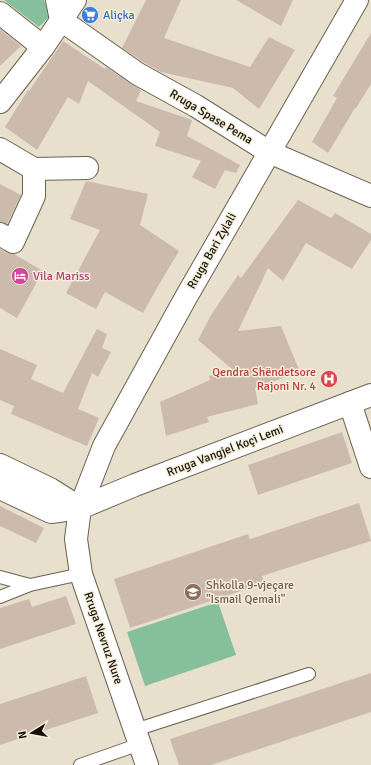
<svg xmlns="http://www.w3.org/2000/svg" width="371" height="765" viewBox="0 0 371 765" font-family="Signika,sans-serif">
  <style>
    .green { fill: #86bf9b }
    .building { fill: #ccbbad }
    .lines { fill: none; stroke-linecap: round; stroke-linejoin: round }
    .lane-casing { stroke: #696251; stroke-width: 14 }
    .street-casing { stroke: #696251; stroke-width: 24 }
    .lane { stroke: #fff; stroke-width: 12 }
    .street { stroke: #fff; stroke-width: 22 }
    .labels { text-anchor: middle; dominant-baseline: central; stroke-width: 3; stroke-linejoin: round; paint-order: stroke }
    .shop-label { font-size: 12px; fill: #366cbe; stroke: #f5eeda; text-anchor: start }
    .street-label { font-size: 12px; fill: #13100a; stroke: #f5eeda }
    .hotel-label { font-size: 12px; fill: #b23c85; stroke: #f5eeda; text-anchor: start }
    .health-label { font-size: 12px; fill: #be3a42; stroke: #f5eeda; text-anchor: end }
    .education-label { font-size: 12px; fill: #785e54; stroke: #f5eeda; text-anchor: start }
  </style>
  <rect width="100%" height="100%" fill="#e8e0cd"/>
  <!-- green -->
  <g class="green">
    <polygon points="4,0 44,0 51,15 39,27"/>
    <polygon points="218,602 236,655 145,686 127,632"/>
  </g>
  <!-- building -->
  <g class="building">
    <polygon points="146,0 181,0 164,38 250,67 269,37 295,50 259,109 233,88 161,72 145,63 122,48"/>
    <polygon points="236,0 293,0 281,26"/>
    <polygon points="0,29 21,46 0,66"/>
    <polygon points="371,33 371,84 356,108 355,108 328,153 312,142 337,98 333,96"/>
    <polygon points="63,41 105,69 106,67 141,90 136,101 192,120 187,136 240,165 236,173 225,170 215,189 192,177 201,161 155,146 160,132 88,81 79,104 68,97 37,150 5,127 28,90 29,91"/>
    <polygon points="86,181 148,194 140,225 179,251 161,281 143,313 105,292 96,309 66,293 100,230 70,219"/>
    <polygon points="0,184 21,195 7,224 0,222"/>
    <polygon points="298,200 331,218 335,213 371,234 371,240 352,269 306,243 283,281 268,268 238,331 281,326 300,372 255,388 258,404 207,417 209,422 166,436 160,402 210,380 209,376 233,370 198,340 211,315 238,275 241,278"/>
    <polygon points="0,249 6,253 14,254 43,271 17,318 0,308"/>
    <polygon points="97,329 107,334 102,348 111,352 98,377 92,373 78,409 99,418 87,446 11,414 14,406 0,400 0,349 37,365 31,379 63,393"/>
    <polygon points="342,432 352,463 258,495 248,465"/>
    <polygon points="359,503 371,541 262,576 265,583 130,628 114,579 248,534 250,539"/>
    <polygon points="0,506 44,528 36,543 0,526"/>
    <polygon points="66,596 76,624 0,649 0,608 29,599 32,607"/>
    <polygon points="371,673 371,712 211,765 179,765 170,739"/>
    <polygon points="86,676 98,713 0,745 0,704"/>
  </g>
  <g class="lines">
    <defs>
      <g id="lane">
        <polyline points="0,577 30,585 81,574"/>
        <polyline points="0,597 30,585"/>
        <polyline points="135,730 309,674"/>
        <polyline points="80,765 140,744"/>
      </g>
      <g id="street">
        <polyline points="57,0 61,20 138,74 196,106 269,152 371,196"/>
        <polyline points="0,13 43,47"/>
        <polyline points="0,102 43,47 75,0"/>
        <polyline points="0,149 34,169 87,168"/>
        <polyline points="0,234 13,242 34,196 34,169"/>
        <polyline points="350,403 371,467"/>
        <polyline points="0,465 50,489 80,508"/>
        <polyline points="0,488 51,512 80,508 135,485 371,395"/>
        <polyline points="147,765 81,574 76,539 80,508 104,446 185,299 357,0"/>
      </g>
    </defs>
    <!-- lane casing -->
    <use href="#lane" class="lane-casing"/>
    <!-- street casing -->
    <use href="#street" class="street-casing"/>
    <!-- lane -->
    <use href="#lane" class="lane"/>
    <!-- street -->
    <use href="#street" class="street"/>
  </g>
  <!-- icons -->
  <defs>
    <symbol id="supermarket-disc" viewBox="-11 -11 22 22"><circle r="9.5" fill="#3f7fe0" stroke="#f5eeda"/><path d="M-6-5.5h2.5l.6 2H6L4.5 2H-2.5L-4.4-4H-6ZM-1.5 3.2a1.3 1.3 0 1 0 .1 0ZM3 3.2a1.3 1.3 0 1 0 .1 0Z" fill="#fff"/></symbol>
    <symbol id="hotel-disc" viewBox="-11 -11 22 22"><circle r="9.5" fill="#d1479c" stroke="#f5eeda"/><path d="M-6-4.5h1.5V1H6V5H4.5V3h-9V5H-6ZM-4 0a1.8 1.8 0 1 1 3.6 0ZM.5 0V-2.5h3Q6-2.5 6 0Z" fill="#fff"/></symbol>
    <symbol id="hospital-disc" viewBox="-11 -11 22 22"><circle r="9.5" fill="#e0444e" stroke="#f5eeda"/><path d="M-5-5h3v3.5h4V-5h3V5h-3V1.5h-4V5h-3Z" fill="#fff"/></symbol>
    <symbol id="school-disc" viewBox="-11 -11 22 22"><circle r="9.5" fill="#8d6e63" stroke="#f5eeda"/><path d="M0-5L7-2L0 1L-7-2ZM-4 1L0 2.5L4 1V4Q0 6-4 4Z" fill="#fff"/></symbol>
  </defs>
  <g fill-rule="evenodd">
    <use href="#supermarket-disc" x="80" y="5" width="20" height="20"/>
    <use href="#hotel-disc" x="10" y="266" width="20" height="20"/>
    <use href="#hospital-disc" x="319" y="369" width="20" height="20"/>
    <use href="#school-disc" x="183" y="582" width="20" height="20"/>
  </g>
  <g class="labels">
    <!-- shop labels -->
    <g class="shop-label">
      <text x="103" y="15">Aliçka</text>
    </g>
    <!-- street labels -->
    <g class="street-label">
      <text transform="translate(211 117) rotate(31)">Rruga Spase Pema</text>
      <text transform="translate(212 251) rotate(-60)">Rruga Bari Zylali</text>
      <text transform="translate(225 451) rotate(-21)">Rruga Vangjel Koçi Lemi</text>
      <text transform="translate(103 638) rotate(71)">Rruga Nevruz Nure</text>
    </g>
    <!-- hotel labels -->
    <g class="hotel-label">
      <text x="33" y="276">Vila Mariss</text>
    </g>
    <!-- health labels -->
    <g class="health-label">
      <text x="316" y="372">Qendra Shëndetsore<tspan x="316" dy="14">Rajoni Nr. 4</tspan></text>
    </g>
    <!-- education labels -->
    <g class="education-label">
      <text x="206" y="585">Shkolla 9-vjeçare<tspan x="206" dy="14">"Ismail Qemali"</tspan></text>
    </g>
  </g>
  <!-- north arrow -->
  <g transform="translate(32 733) rotate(259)" stroke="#f5eeda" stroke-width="3" paint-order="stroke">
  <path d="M0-3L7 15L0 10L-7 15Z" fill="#13100a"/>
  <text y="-6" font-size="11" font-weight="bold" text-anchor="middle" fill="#13100a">N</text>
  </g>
</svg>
